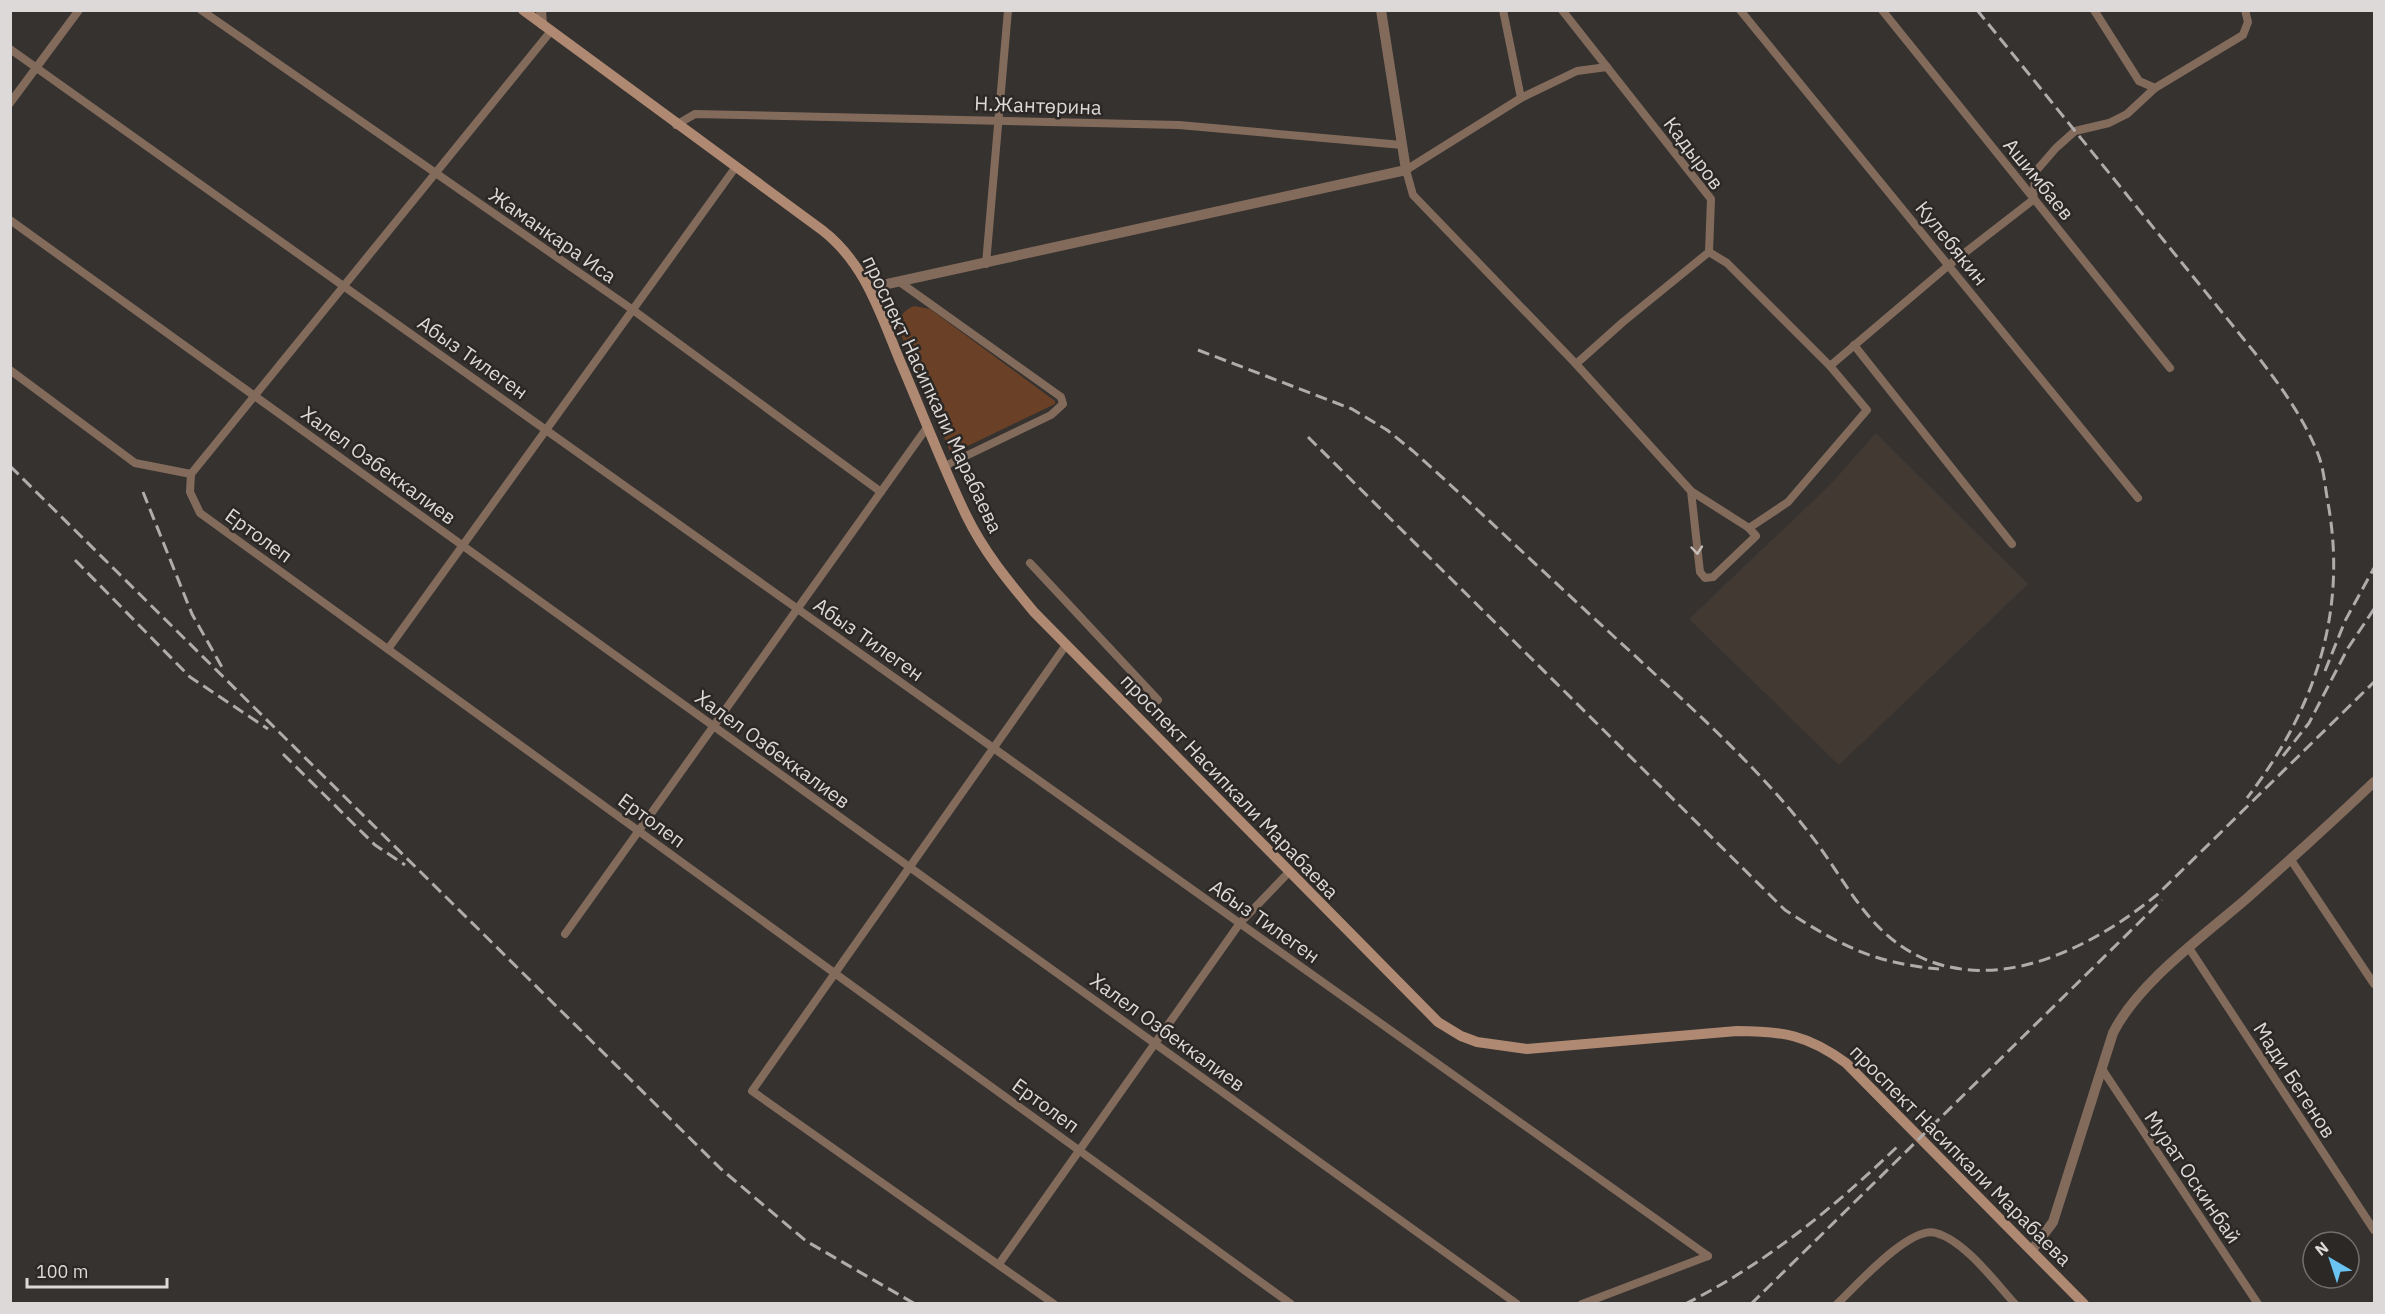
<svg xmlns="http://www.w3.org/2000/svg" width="2385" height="1314" viewBox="0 0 2385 1314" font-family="'IBM Plex Sans',sans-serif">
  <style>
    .built { fill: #423933 }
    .green { fill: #6a4126 }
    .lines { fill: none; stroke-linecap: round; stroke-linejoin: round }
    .minor { stroke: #836b5c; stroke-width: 8 }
    .tertiary { stroke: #836b5c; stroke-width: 10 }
    .secondary { stroke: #af8972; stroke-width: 10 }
    .rail { stroke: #b0acab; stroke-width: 3; stroke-dasharray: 12 6; stroke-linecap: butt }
    .oneway { stroke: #c6beb9 }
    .labels { text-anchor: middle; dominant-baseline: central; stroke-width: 5; stroke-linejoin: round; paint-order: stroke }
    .street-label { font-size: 20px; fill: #dcd9d8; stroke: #2c2826 }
  </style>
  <rect width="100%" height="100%" fill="#363230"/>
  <!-- built -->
  <polygon class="built" points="1876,433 2028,584 1839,765 1689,619 1829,486"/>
  <!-- green -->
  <path class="green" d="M914 306 930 309 1055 401V404L951 454 900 332C897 319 902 311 914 306Z"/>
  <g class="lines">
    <!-- minor -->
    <g class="minor">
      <polyline points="201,10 633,310 881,492"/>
      <polyline points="1503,10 1521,98 1406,170 1413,195 1576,364 1623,322 1709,252"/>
      <polyline points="1562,10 1711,199 1709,252 1727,263 1830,366 1867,410 1788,502 1749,528"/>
      <polyline points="1740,10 2138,498"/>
      <polyline points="1882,10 2170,368"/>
      <polyline points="2094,10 2139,81 2155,88 2243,35 2248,22 2245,10"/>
      <polyline points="10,49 1708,1256"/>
      <polyline points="1521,98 1577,71 1607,67"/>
      <polyline points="10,103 79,10"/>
      <polyline points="676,125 695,114 1179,125 1402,145"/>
      <polyline points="10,220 1517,1304"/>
      <polyline points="986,264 1008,10"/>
      <polyline points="901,283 1061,397 1063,404 1051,415 945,466"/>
      <polyline points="1854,345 2012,544"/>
      <polyline points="1576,364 1691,491 1749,528 1756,536 1713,577 1705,578 1700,572 1691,491"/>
      <polyline points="1830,366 1949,265 2033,200 2036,171 2056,148 2075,131 2109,123 2127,114 2155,88"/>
      <polyline points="10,370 135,463 191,474 190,492 200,513 1291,1304"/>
      <polyline points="191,474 551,31"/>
      <polyline points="1030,563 1158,700"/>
      <polyline points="388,649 735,168"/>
      <polyline points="2291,860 2374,984"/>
      <polyline points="565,934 928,426"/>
      <polyline points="2189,948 2374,1230"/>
      <polyline points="2102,1069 2258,1304"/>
      <polyline points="999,1264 1240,923 1289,872"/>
      <polyline points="1054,1304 752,1091 1066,645"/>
      <polyline points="1582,1304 1708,1256"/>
      <path d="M1837 1304C1856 1286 1910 1225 1936 1233 1965 1241 1995 1282 2015 1304"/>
    </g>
    <!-- tertiary -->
    <g class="tertiary">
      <polyline points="541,10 542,24"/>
      <polyline points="869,288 1406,170 1381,10"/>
      <path d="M2032 1250 2053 1222 2113 1033C2138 983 2203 936 2245 900 2289 861 2332 822 2374 782"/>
    </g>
    <!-- secondary -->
    <path class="secondary" d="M523 10 822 230C865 263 880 313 900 361 922 412 942 465 966 515 984 552 1008 581 1034 612L1438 1022 1461 1036 1477 1042 1527 1049 1737 1031C1783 1031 1808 1035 1846 1063L2084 1304"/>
    <!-- rail -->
    <g class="rail">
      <path d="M1977 10 2255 353C2279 384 2303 416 2318 454 2324 469 2325 487 2328 503 2348 613 2314 711 2247 798"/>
      <path d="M1198 350 1352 409 1387 430 1413 451C1479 510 1543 572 1608 631 1676 694 1748 756 1806 829 1846 878 1867 938 1932 962 2011 990 2098 943 2158 894L2374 682"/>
      <path d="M1308 437 1785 910C1840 945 1872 963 1939 969"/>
      <polyline points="10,466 721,1169 806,1241 915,1304"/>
      <polyline points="143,492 192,614 223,669"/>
      <polyline points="75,560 190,677 268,729"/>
      <polyline points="2325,671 2345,621 2374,568"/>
      <polyline points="283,754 375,845 405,865"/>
      <polyline points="2283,756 2309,723 2348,648 2374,609"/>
      <path d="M1685 1304C1764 1265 1836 1206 1899 1145"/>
      <polyline points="1751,1304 2162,900"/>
    </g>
  </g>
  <!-- one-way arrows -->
  <defs><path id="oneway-chevron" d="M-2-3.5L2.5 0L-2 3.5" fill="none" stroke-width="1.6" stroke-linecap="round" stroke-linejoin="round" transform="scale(1.5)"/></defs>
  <use class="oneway" href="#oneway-chevron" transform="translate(1697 550) rotate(85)"/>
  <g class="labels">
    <!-- street labels -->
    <g class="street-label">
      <text transform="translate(1038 105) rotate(2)">Н.Жантөрина</text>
      <text transform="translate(1694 153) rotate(53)">Кадыров</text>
      <text transform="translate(2039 179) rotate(51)">Ашимбаев</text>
      <text transform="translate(553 235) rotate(35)">Жаманкара Иса</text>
      <text transform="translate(1952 243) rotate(51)">Кулебякин</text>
      <text transform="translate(473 357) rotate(35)">Абыз Тилеген</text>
      <text transform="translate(933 394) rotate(65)">проспект Насипкали Марабаева</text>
      <text transform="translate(379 465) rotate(36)">Халел Озбеккалиев</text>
      <text transform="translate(259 535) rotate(36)">Ертолеп</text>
      <text transform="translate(869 639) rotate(35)">Абыз Тилеген</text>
      <text transform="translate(773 749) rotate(36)">Халел Озбеккалиев</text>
      <text transform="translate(1230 786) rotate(46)">проспект Насипкали Марабаева</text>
      <text transform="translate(652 820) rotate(36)">Ертолеп</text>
      <text transform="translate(1265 921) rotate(35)">Абыз Тилеген</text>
      <text transform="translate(1168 1032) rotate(36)">Халел Озбеккалиев</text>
      <text transform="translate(2295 1080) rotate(57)">Мади Бегенов</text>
      <text transform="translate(1046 1105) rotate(36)">Ертолеп</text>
      <text transform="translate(1961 1155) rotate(45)">проспект Насипкали Марабаева</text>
      <text transform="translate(2193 1177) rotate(56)">Мурат Оскинбай</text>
    </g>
  </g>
  <!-- border -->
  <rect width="2385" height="1314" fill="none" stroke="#dcd9d8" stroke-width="24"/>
  <!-- north arrow -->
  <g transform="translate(2331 1260) rotate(321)"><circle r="28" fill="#2c2826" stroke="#726f6d" stroke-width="1.5"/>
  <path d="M0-4.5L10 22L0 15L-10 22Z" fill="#6bc3f2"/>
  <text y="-9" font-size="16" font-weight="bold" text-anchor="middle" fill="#dcd9d8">N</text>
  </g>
  <!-- scale -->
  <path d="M27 1278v9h140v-9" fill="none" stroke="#dcd9d8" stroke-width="3"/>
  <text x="36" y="1278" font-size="18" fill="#dcd9d8" stroke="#2c2826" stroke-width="4.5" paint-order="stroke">100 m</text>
</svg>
